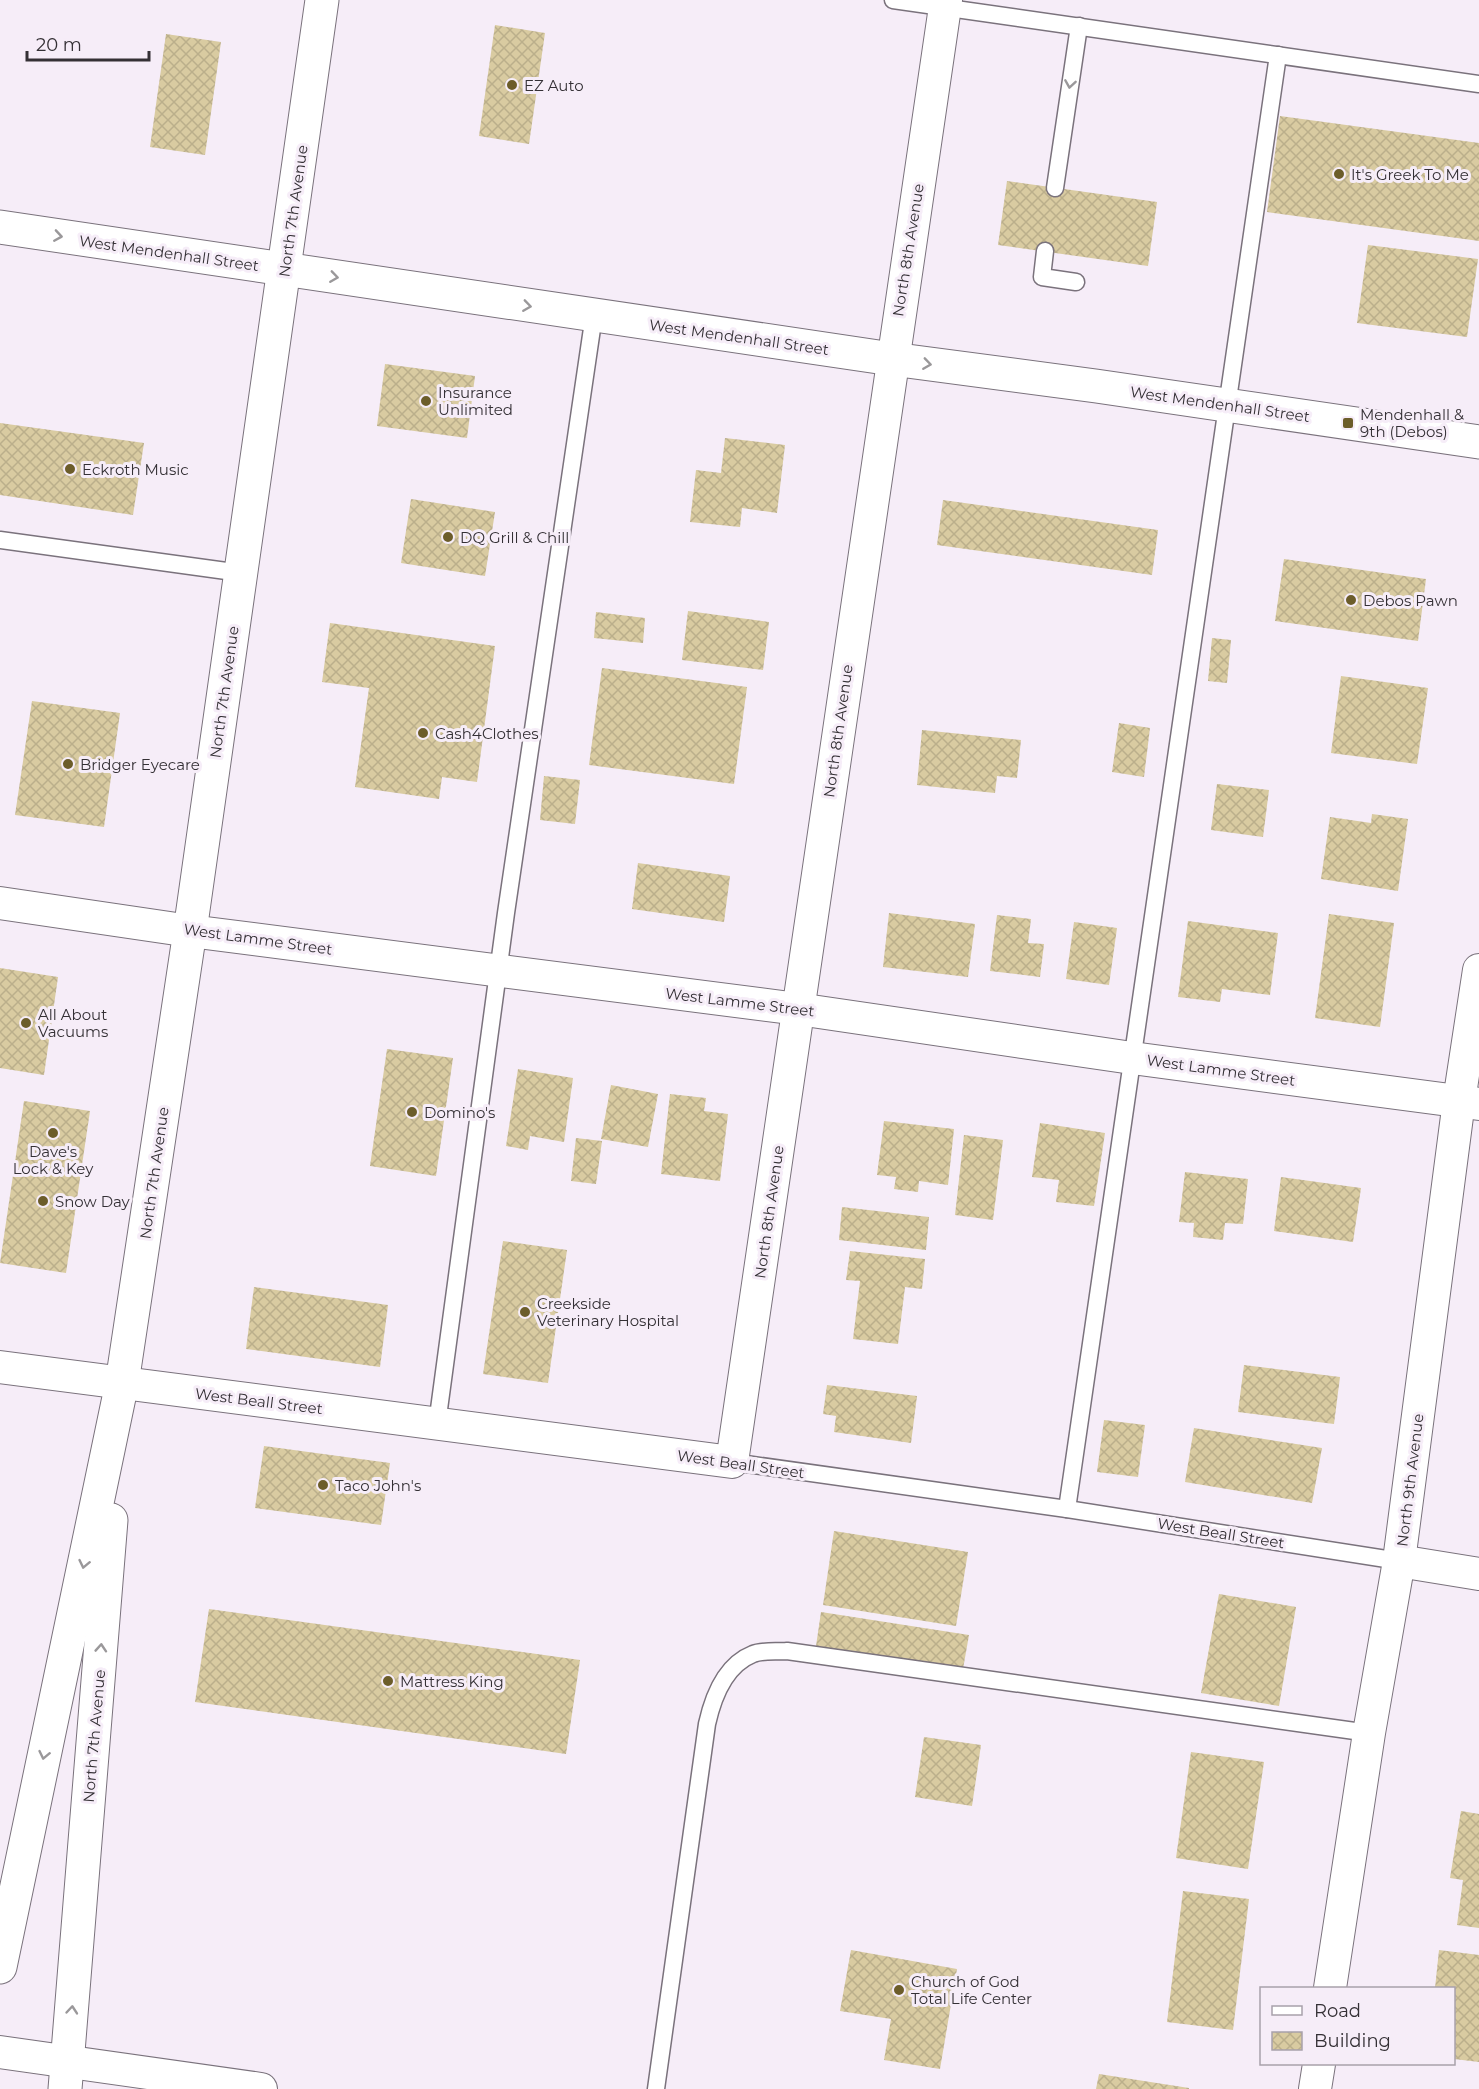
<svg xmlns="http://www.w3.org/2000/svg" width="1479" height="2089" viewBox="0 0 1479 2089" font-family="Montserrat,sans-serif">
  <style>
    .building { fill: url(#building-cross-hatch) }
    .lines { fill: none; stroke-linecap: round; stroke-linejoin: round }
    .service-casing { stroke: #7a727c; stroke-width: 19 }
    .minor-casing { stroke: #7a727c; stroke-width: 34 }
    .tertiary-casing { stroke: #7a727c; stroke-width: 35 }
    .primary-casing { stroke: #7a727c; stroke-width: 35 }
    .service { stroke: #fff; stroke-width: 16 }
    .minor { stroke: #fff; stroke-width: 32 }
    .tertiary { stroke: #fff; stroke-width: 33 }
    .primary { stroke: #fff; stroke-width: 33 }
    .oneway { stroke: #9a989a }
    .poi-dot { fill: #6c5d2a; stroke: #f6edf8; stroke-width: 2 }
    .labels { text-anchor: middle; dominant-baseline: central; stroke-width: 6; stroke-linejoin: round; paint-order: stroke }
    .poi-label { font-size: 15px; fill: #343035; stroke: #f6edf8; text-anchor: start }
    .street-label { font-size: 15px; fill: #343035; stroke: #f6edf8 }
  </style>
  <defs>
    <pattern id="building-cross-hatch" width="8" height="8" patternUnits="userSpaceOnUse" patternTransform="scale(1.5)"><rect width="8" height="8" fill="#d9cba1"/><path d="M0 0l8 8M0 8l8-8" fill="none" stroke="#bbaf8b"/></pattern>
  </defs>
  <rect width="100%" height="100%" fill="#f6edf8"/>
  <!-- building -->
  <g class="building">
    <polygon points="495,25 545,33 529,144 479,136"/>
    <polygon points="166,34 221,42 205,155 150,147"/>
    <polygon points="1280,116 1479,143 1479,241 1267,212"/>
    <polygon points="1007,181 1157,202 1148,266 998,245"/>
    <polygon points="1368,245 1478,259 1467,337 1357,323"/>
    <polygon points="385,364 475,376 467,438 377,426"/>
    <polygon points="0,423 144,443 133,515 0,495"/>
    <polygon points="725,438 785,445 777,513 742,508 740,527 690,522 696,470 721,473"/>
    <polygon points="411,499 495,512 485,576 401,563"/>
    <polygon points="943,500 1158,530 1152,575 937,545"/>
    <polygon points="1284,559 1426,579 1418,641 1275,621"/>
    <polygon points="688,611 769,622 763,670 682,660"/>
    <polygon points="596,612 645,618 643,643 594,638"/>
    <polygon points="330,623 495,646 477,782 442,777 439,799 355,787 369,688 322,682"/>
    <polygon points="1212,638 1231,640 1227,683 1208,681"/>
    <polygon points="602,668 747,687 734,784 589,765"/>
    <polygon points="1341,676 1428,688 1417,764 1331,753"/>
    <polygon points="32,701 120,713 104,827 15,815"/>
    <polygon points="1119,723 1150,728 1144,777 1112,772"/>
    <polygon points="922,730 1021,740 1017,778 997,776 995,793 917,785"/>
    <polygon points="544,776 580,780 575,824 540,820"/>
    <polygon points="1217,784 1269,790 1263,837 1211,830"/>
    <polygon points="1372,814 1408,819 1398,891 1321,879 1330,817 1371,823"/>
    <polygon points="638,863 730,876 724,922 632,909"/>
    <polygon points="889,913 975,924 968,977 883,967"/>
    <polygon points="1329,914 1394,923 1380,1027 1315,1018"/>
    <polygon points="997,915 1031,919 1028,943 1044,944 1040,977 990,971"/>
    <polygon points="1188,921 1278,933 1270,995 1222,989 1220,1002 1178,997"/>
    <polygon points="1074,922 1117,928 1109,985 1066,979"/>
    <polygon points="0,968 58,977 44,1075 0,1068"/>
    <polygon points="387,1049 453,1058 436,1176 370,1166"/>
    <polygon points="518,1069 573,1078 564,1142 530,1136 528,1150 506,1146"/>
    <polygon points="611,1085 658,1094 648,1147 601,1139"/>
    <polygon points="670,1094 706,1098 704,1111 728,1114 720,1181 661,1174"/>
    <polygon points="24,1101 90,1111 66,1273 0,1263"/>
    <polygon points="884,1121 954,1129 948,1185 919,1181 918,1192 894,1189 896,1177 877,1175"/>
    <polygon points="1040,1123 1105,1133 1094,1206 1056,1202 1059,1180 1032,1177"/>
    <polygon points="964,1135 1003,1140 993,1220 955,1215"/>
    <polygon points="576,1138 602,1141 596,1184 571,1181"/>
    <polygon points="1185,1172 1248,1179 1243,1224 1225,1223 1223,1240 1193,1237 1194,1223 1179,1222"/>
    <polygon points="1281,1177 1361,1188 1353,1242 1274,1231"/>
    <polygon points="842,1207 929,1217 926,1250 839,1240"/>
    <polygon points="503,1241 567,1250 548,1383 483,1374"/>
    <polygon points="850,1251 925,1259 922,1289 905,1287 898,1344 853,1339 860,1281 846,1280"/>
    <polygon points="254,1287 388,1305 380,1367 246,1349"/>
    <polygon points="1244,1365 1340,1377 1334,1424 1238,1412"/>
    <polygon points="827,1385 917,1396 911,1443 834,1432 836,1416 823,1414"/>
    <polygon points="1104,1420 1145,1425 1138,1477 1097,1472"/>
    <polygon points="1194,1428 1322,1448 1312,1503 1185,1482"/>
    <polygon points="264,1446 390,1463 381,1525 255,1508"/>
    <polygon points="834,1531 968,1552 956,1626 823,1605"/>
    <polygon points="1219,1594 1296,1607 1279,1706 1201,1693"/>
    <polygon points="209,1609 580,1660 566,1754 195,1702"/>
    <polygon points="821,1612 969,1635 963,1669 816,1646"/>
    <polygon points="924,1737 981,1745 972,1806 915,1797"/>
    <polygon points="1191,1752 1264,1762 1248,1869 1176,1858"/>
    <polygon points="1461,1811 1479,1814 1479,1928 1457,1925 1463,1880 1450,1878"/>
    <polygon points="1183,1891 1249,1899 1233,2030 1167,2022"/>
    <polygon points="851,1950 957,1969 940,2069 884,2060 891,2019 840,2011"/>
    <polygon points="1439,1950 1479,1955 1479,2062 1454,2059 1454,1988 1435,1988"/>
    <polygon points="1099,2074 1189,2088 1189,2089 1096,2089"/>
  </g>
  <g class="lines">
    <defs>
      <g id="service">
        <polyline points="893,0 1479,84"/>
        <polyline points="1055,188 1079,26"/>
        <polyline points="1045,251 1042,277 1076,282"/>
        <polyline points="0,540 241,573"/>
        <polyline points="437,1424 506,913 594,315"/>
        <polyline points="732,1462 1067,1509 1399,1561"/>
        <polyline points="1067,1509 1278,55"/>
        <path d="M656 2089 707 1724C713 1697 725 1665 753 1654 762 1650 776 1652 787 1651L1369 1733"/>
      </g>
      <g id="minor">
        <polyline points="0,903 190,931 798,1009 1132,1058 1479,1104"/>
        <polyline points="0,1367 732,1462 946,0"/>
        <polyline points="1399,1561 1479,1574"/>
        <polyline points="1330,1988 1369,1733 1399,1561 1459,1101 1479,970"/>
        <polyline points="0,2052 261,2089"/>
        <polyline points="1315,2089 1319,2064"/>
      </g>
      <polyline id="tertiary" points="0,227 892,359 1096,386 1479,442"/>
      <g id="primary">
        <polyline points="0,1967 122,1383 190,931 322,0"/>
        <polyline points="65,2089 111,1520"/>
      </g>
    </defs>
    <!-- service casing -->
    <use href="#service" class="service-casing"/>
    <!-- minor casing -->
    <use href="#minor" class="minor-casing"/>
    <!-- tertiary casing -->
    <use href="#tertiary" class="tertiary-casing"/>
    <!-- primary casing -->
    <use href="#primary" class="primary-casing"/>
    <!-- service -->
    <use href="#service" class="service"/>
    <!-- minor -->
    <use href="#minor" class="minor"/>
    <!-- tertiary -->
    <use href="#tertiary" class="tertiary"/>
    <!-- primary -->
    <use href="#primary" class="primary"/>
  </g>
  <!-- one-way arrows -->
  <defs><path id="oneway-chevron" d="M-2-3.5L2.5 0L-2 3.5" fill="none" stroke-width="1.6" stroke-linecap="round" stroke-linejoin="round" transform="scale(1.5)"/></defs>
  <g class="oneway">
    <use href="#oneway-chevron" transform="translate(1070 84) rotate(99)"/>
    <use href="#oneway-chevron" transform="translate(58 236) rotate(9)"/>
    <use href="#oneway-chevron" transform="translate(334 277) rotate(8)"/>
    <use href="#oneway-chevron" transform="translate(527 306) rotate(8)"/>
    <use href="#oneway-chevron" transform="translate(927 364) rotate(8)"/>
    <use href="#oneway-chevron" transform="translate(84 1564) rotate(102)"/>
    <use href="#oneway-chevron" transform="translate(101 1648) rotate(-86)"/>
    <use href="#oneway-chevron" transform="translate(44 1755) rotate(102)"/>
    <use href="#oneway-chevron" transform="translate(72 2010) rotate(-85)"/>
  </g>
  <!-- markers -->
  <g class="poi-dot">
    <circle cx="512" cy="85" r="6"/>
    <circle cx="1339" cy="174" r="6"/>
    <circle cx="426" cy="401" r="6"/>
    <rect x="1342" y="417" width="12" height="12" rx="3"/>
    <circle cx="70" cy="469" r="6"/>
    <circle cx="448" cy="537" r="6"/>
    <circle cx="1351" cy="600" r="6"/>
    <circle cx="423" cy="733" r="6"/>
    <circle cx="68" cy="764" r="6"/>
    <circle cx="26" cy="1023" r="6"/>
    <circle cx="412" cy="1112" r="6"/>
    <circle cx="53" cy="1133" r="6"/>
    <circle cx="43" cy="1201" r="6"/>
    <circle cx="525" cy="1312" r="6"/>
    <circle cx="323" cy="1485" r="6"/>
    <circle cx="388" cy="1681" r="6"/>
    <circle cx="899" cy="1990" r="6"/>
  </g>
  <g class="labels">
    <!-- poi labels -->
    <g class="poi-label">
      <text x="524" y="85">EZ Auto</text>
      <text x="1351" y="174">It's Greek To Me</text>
      <text x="438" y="392">Insurance<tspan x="438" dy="17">Unlimited</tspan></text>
      <text x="1360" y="414">Mendenhall &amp;<tspan x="1360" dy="17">9th (Debos)</tspan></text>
      <text x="82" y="469">Eckroth Music</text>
      <text x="460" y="537">DQ Grill &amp; Chill</text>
      <text x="1363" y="600">Debos Pawn</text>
      <text x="435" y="733">Cash4Clothes</text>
      <text x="80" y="764">Bridger Eyecare</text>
      <text x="38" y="1014">All About<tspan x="38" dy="17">Vacuums</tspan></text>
      <text x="424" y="1112">Domino's</text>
      <text x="53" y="1151" text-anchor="middle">Dave's<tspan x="53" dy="17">Lock &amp; Key</tspan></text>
      <text x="55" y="1201">Snow Day</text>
      <text x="537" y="1303">Creekside<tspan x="537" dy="17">Veterinary Hospital</tspan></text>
      <text x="335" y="1485">Taco John's</text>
      <text x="400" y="1681">Mattress King</text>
      <text x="911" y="1981">Church of God<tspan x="911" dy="17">Total Life Center</tspan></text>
    </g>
    <!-- street labels -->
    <g class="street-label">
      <text transform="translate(293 211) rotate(-82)">North 7th Avenue</text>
      <text transform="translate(908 250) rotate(-81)">North 8th Avenue</text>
      <text transform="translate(169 253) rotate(8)">West Mendenhall Street</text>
      <text transform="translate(739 337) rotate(8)">West Mendenhall Street</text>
      <text transform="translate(1220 404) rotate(8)">West Mendenhall Street</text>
      <text transform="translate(224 692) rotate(-82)">North 7th Avenue</text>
      <text transform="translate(838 731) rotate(-82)">North 8th Avenue</text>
      <text transform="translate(258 939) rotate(8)">West Lamme Street</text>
      <text transform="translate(740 1002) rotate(7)">West Lamme Street</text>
      <text transform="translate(1221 1070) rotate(8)">West Lamme Street</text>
      <text transform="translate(154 1173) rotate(-82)">North 7th Avenue</text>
      <text transform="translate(769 1212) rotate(-82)">North 8th Avenue</text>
      <text transform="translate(259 1401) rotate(7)">West Beall Street</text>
      <text transform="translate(741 1464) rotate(8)">West Beall Street</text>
      <text transform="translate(1410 1480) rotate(-83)">North 9th Avenue</text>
      <text transform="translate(1221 1533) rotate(9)">West Beall Street</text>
      <text transform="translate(94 1736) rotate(-85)">North 7th Avenue</text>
    </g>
  </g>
  <!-- legend -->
  <rect x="1260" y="1987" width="195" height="78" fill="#f6edf8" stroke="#a8a1aa" stroke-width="1.5"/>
  <rect x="1272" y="2006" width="30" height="9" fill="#ffffff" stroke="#a8a1aa" stroke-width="1.5"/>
  <text x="1314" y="2017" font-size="18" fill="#343035">Road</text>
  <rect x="1272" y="2032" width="30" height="18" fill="url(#building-cross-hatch)" stroke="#a8a1aa" stroke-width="1.5"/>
  <text x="1314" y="2047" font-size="18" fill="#343035">Building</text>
  <!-- scale -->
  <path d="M27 51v9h122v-9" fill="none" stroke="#343035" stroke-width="3"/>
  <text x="36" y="51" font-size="18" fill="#343035" stroke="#f6edf8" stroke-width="4.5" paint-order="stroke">20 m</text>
</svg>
